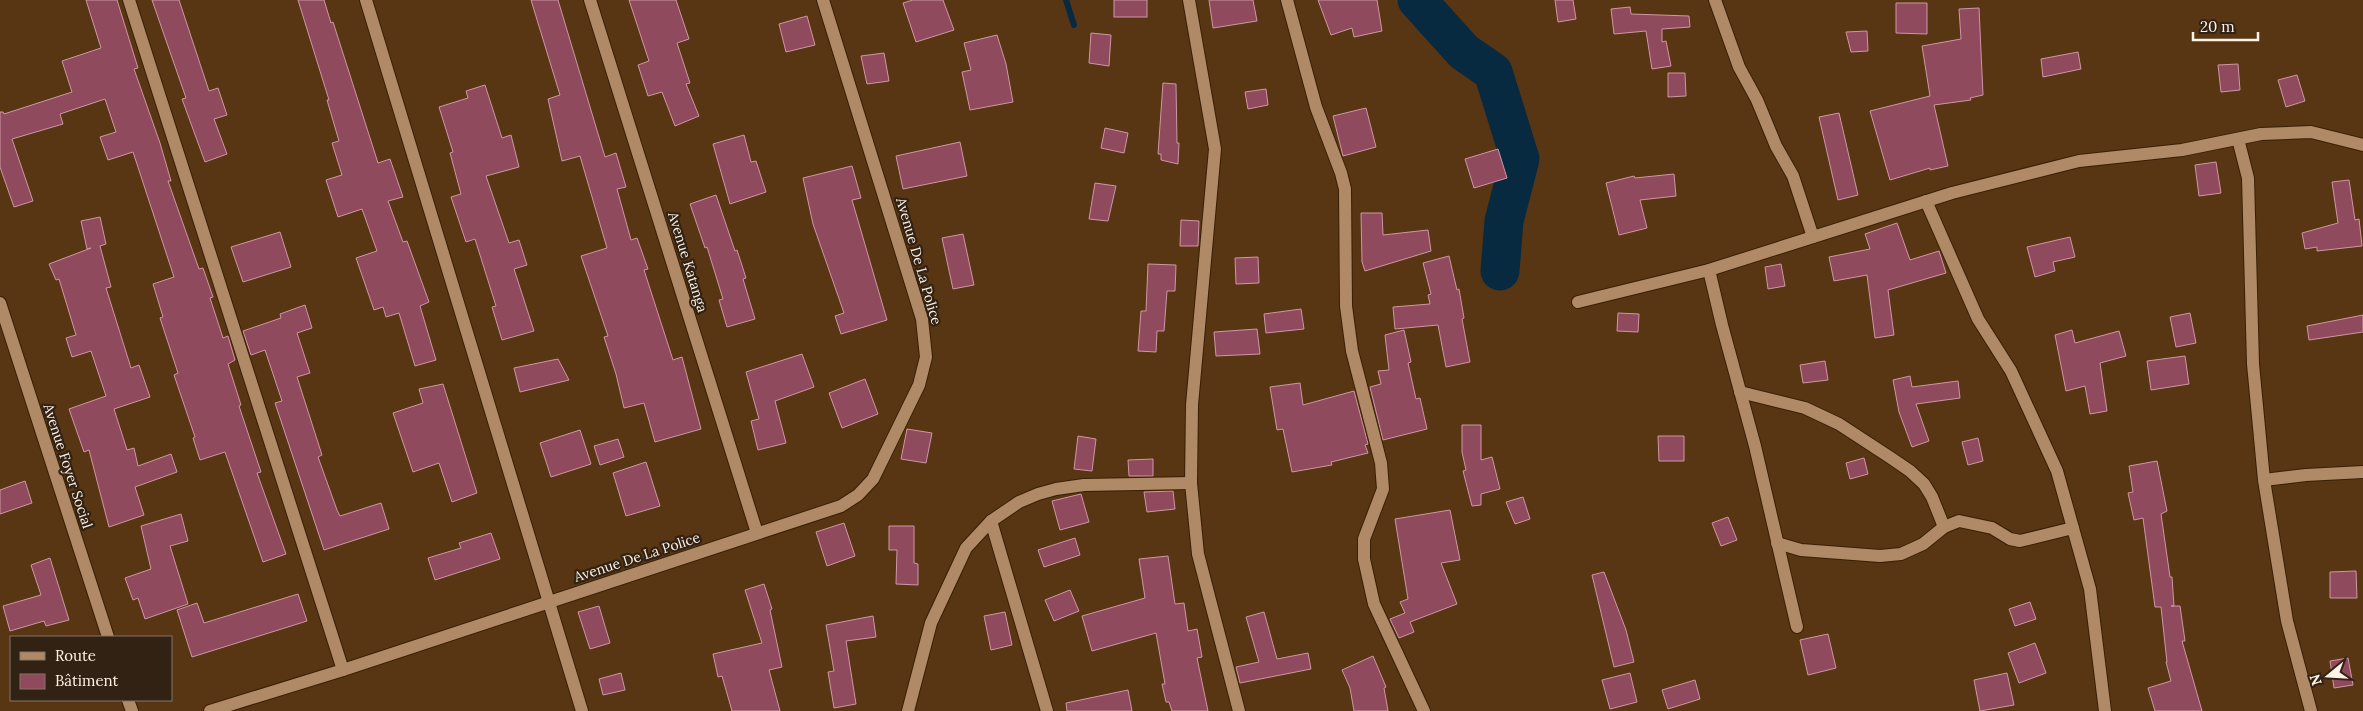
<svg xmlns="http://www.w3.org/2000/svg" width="2363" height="711" viewBox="0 0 2363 711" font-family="Lora,serif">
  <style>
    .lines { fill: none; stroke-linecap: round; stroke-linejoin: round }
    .stream { stroke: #082a41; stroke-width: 6 }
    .river { stroke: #082a41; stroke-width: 39 }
    .building { fill: #904a5e; stroke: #ce97a4 }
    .minor-casing { stroke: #381f05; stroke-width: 14 }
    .minor { stroke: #b08966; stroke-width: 12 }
    .labels { text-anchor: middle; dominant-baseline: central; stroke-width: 4.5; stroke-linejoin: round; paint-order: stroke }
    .street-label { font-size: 14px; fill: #fff2e6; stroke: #322214 }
  </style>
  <rect width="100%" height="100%" fill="#583613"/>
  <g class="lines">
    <!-- stream -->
    <polyline class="stream" points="1066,0 1074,25"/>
    <!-- river -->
    <polyline class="river" points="1417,0 1464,52 1493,72 1520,159 1504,221 1500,271"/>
  </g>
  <!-- building -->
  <g class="building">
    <polygon points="86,0 117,0 138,68 134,69 160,143 171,181 168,181 199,269 203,268 213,297 210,298 223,338 228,336 235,360 228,364 241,405 239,406 261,472 257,473 286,554 263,562 225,452 200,460 193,438 195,437 174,375 178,373 160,318 163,317 153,284 174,277 133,152 108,160 100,137 116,132 105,99 60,114 63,124 12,139 33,201 14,207 0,167 0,112 3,112 4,114 72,92 62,61 101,48"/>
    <polygon points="152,0 179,0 209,91 218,88 227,115 214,119 227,154 205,162 182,99 186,98"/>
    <polygon points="298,0 324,0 331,23 333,22 378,163 390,159 403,197 388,201 403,242 407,241 429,302 420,306 436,360 415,366 399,313 386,317 383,307 374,310 356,258 377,251 362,209 338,217 326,180 342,175 332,143 339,141 327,100 329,100"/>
    <polygon points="531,0 558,0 605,157 616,153 626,187 617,189 631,240 637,238 648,269 644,270 673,360 682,357 701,429 655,442 644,403 624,408 616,374 604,337 608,336 581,256 607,248 580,156 562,161 548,99 560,95"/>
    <polygon points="629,0 676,0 689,39 677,43 690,83 686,84 699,116 675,126 662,92 648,96 638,65 649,61"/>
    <polygon points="913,0 943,0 954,30 916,42 903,3"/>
    <rect x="1114" y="0" width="33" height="17"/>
    <polygon points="1209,0 1253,0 1257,21 1213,28"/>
    <polygon points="1318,0 1377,0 1382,31 1354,37 1352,28 1331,35"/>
    <polygon points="1555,0 1573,0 1576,19 1558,22"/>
    <polygon points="1896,3 1927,3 1927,34 1896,33"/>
    <polygon points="1630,7 1631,14 1689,16 1690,27 1662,29 1662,42 1666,41 1671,66 1652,69 1646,31 1614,34 1611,9"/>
    <polygon points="1979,8 1983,95 1970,98 1971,100 1934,105 1948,166 1930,170 1930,168 1890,180 1870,111 1930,96 1922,46 1961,39 1959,9"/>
    <polygon points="807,16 815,45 786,52 779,24"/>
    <polygon points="1867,31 1868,51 1851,52 1846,32"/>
    <polygon points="1091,33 1111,35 1109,66 1089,63"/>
    <polygon points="997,35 1006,64 1013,102 970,110 962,72 971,70 964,43"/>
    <polygon points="2078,52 2081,69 2043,77 2041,59"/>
    <polygon points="884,53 889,81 867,84 861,56"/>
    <polygon points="2238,64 2240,90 2221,92 2218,65"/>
    <polygon points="1668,73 1685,73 1686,96 1668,97"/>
    <polygon points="2297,75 2305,101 2286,107 2278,80"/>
    <polygon points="1163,83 1176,84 1177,143 1179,143 1178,164 1161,160 1161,154 1158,154"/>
    <polygon points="485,85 502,138 511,135 519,167 486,176 509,243 519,240 527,265 514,269 534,331 502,340 492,307 496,306 475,239 466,242 451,197 461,194 450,153 453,152 439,107 468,98 466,91"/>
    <polygon points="1266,89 1268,105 1248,109 1245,92"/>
    <polygon points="1366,108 1376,147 1343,156 1333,116"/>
    <polygon points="1839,113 1858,195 1838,200 1819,117"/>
    <polygon points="1105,128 1128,133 1124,153 1101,148"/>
    <polygon points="744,135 751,162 756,161 766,192 730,204 713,144"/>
    <polygon points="960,142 967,176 903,189 896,156"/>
    <polygon points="1498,149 1507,178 1474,188 1465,159"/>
    <polygon points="2216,162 2221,193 2199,196 2195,165"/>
    <polygon points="852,166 861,198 852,200 887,320 841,334 835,316 844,313 813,224 803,178"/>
    <polygon points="1674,174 1676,196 1640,200 1647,228 1619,235 1606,183 1634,176 1635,178"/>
    <polygon points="2349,180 2355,220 2359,219 2362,246 2317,251 2317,247 2305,249 2302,233 2338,223 2332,182"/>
    <polygon points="1095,183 1116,186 1108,221 1089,219"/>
    <polygon points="716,195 735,251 737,250 746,278 743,279 755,319 727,327 719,300 723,299 707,247 705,248 690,204"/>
    <polygon points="1361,213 1382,213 1383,235 1428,230 1431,251 1365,271 1362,262"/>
    <polygon points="100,217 106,244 100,246 111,287 106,288 131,368 139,365 150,397 114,409 127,450 134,448 138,466 171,454 177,472 135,487 144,515 109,527 89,450 84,452 69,409 106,396 91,351 72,357 66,338 76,335 59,279 56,280 49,264 91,248 87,249 81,221"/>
    <polygon points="1181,220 1199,221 1198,246 1180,246"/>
    <polygon points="1897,223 1910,260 1939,251 1946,273 1888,290 1894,335 1875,338 1867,275 1834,281 1829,257 1870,249 1865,234"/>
    <polygon points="280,232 291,267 243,282 231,247"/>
    <polygon points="963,234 974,285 953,289 942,238"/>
    <polygon points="2070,237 2075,257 2053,262 2055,271 2035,277 2027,247"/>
    <polygon points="1449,256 1457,290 1459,289 1464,318 1462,319 1470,362 1446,367 1438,325 1395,329 1393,307 1430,304 1428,295 1431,294 1423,263"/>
    <polygon points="1258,257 1259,283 1236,284 1235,258"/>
    <polygon points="1148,264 1176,265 1175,291 1167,291 1164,331 1157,331 1156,352 1138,351 1141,311 1146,311"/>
    <polygon points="1781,264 1785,286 1768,289 1765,267"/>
    <polygon points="305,305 312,328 297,333 310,373 297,377 322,455 318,457 337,510 340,516 381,503 389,529 324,550 275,403 282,401 265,350 251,355 243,331 281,318 280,314"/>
    <polygon points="1301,309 1304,329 1266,333 1264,314"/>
    <polygon points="1618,313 1639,314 1638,332 1617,331"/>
    <polygon points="2190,313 2196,343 2176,347 2170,317"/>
    <polygon points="2363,315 2363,332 2309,340 2307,326"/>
    <polygon points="1257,329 1260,354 1216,356 1214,332"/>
    <polygon points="1404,330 1411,362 1408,363 1416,399 1420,398 1427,429 1383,440 1370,387 1381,384 1378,371 1389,370 1385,335"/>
    <polygon points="2072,330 2075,343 2119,331 2126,356 2100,363 2107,411 2090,414 2085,386 2066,391 2055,335"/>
    <polygon points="802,354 814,387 775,401 786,443 758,450 751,421 759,419 746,372"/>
    <polygon points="2185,356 2189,384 2151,390 2147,361"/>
    <polygon points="558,359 569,380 520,392 514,368"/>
    <polygon points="1825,361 1828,380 1803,383 1800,365"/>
    <polygon points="1910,376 1912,387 1958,381 1960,398 1916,404 1929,441 1912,447 1899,412 1893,380"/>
    <polygon points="865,379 878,414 842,428 829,393"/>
    <polygon points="1300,383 1303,405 1354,391 1368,444 1365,445 1368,453 1331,462 1332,465 1292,472 1283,429 1277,430 1270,387"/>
    <polygon points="443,384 477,493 452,502 439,463 413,472 393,413 423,403 419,389"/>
    <polygon points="1462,425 1481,425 1481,460 1492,457 1500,489 1481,494 1481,505 1472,506 1463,471 1466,470 1462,452"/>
    <polygon points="907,429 932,433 926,463 901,459"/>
    <polygon points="580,430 591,464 551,477 540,443"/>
    <polygon points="1078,436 1096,439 1092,471 1074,469"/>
    <polygon points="1658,436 1684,436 1684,461 1659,461"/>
    <polygon points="1978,438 1983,461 1968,465 1962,442"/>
    <polygon points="618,439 624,457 600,465 594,446"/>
    <polygon points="1864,458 1868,474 1850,479 1846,463"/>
    <polygon points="1153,459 1153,476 1129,476 1128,460"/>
    <polygon points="2157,461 2167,511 2161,514 2170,577 2172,577 2174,606 2171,606 2180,606 2185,641 2182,641 2202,711 2155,711 2148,688 2171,681 2166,662 2167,662 2161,607 2155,607 2143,518 2134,520 2128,493 2133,492 2129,466"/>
    <polygon points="646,462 660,506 626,516 613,473"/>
    <polygon points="25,481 32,503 0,514 0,490"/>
    <polygon points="1173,491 1175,509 1147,512 1144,492"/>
    <polygon points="1081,494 1089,522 1060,530 1052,501"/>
    <polygon points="1523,497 1530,519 1515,524 1506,502"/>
    <polygon points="1450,510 1460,560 1441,563 1457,604 1410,622 1414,632 1399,638 1390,619 1405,613 1400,602 1408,599 1395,519"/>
    <polygon points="181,514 188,541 170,546 188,604 145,619 138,598 133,600 125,578 151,569 141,526"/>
    <polygon points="1728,517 1737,540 1721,546 1712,523"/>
    <polygon points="844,523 855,556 827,566 816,532"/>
    <polygon points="889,526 914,526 914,563 918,564 918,585 896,584 897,550 889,550"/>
    <polygon points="491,533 500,559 435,580 428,558 461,548 459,543"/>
    <polygon points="1075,538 1080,555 1044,567 1038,550"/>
    <polygon points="1168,556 1175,604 1184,603 1188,631 1197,629 1202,657 1197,658 1208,711 1172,711 1169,702 1166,702 1162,684 1165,684 1156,633 1092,651 1082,616 1145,598 1139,559"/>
    <polygon points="50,558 69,620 46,626 44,621 10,631 3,606 41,595 31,565"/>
    <polygon points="2356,571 2357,598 2330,598 2330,572"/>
    <polygon points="1604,572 1626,630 1634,662 1614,667 1592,575"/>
    <polygon points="764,584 772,609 770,610 782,667 769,670 780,711 732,711 722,676 718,677 713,654 762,643 745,590"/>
    <polygon points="1070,590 1079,611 1054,621 1045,600"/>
    <polygon points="298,594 307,621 192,657 177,610 197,603 204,623"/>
    <polygon points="2030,602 2036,619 2015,626 2009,609"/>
    <polygon points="599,606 610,643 590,649 578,612"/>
    <polygon points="1005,612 1012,645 991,650 984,616"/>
    <polygon points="1264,612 1277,659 1308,653 1311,669 1240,683 1236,667 1259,662 1246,617"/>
    <polygon points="873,616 876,637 846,641 856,704 834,708 828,672 834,671 826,625"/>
    <polygon points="1828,634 1836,668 1808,675 1800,640"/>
    <polygon points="2035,643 2046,673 2019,683 2008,653"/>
    <polygon points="1373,656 1386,687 1384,688 1388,711 1354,711 1350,688 1342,670"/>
    <polygon points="2348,658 2353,685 2334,688 2330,661"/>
    <polygon points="621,673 625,690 603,695 599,679"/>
    <polygon points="1630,673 1637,702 1610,709 1602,680"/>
    <polygon points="2007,673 2014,705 1980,711 1974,680"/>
    <polygon points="1695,680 1700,699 1668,709 1662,690"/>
    <polygon points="1128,690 1132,711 1067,711 1066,703"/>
  </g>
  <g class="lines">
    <defs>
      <g id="minor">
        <polyline points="129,0 343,670"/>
        <polyline points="366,0 582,711"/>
        <polyline points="590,0 757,533"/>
        <polyline points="1189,0 1215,149 1192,405 1191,483 1198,554 1239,711"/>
        <polyline points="1287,0 1316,107 1341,173 1345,189 1346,306 1352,351 1381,463 1383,489 1364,539 1364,559 1374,604 1424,711"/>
        <polyline points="1715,0 1739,67 1757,100 1776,146 1793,176 1813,237"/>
        <polyline points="2238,139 2248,178 2253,364 2264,480 2287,621 2311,711"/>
        <polyline points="1926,201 1978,319 2011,371 2057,471 2090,589 2105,711"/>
        <polyline points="1709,270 1722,325 1755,446 1797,627"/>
        <polyline points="1578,302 1709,270 1952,193 2079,161 2182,150 2261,134 2311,132 2363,145"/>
        <polyline points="0,303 108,637"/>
        <polyline points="1740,392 1805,408 1839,424 1891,458 1910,471 1924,484 1932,497 1944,527"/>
        <polyline points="2264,480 2306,475 2363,472"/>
        <polyline points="991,521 1047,711"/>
        <polyline points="1777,543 1801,550 1880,556 1901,554 1923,544 1944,527 1959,521 1992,528 2010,539 2020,541 2073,528"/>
        <polyline points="128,700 132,711"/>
        <polyline points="210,711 343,670 841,506 858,495 873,479 919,385 926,357 922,319 823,0"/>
        <polyline points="908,711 931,623 966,548 991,521 1019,502 1038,494 1056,489 1084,485 1191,483"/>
      </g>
    </defs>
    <!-- minor casing -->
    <use href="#minor" class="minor-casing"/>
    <!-- minor -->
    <use href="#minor" class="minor"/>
  </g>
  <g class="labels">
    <!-- street labels -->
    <g class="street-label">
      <text transform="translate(919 261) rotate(74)">Avenue De La Police</text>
      <text transform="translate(688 262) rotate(73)">Avenue Katanga</text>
      <text transform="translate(68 466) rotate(72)">Avenue Foyer Social</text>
      <text transform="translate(637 557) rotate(-18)">Avenue De La Police</text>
    </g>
  </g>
  <!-- legend -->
  <rect x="10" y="636" width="162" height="65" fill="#322214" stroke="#847568"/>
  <rect x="20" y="652" width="25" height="8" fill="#b08966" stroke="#847568"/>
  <text x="55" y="661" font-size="15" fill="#fff2e6">Route</text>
  <rect x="20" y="674" width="25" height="15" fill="#904a5e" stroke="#847568"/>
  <text x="55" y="686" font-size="15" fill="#fff2e6">Bâtiment</text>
  <!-- north arrow -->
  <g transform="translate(2328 676) rotate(252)" stroke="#322214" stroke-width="4" paint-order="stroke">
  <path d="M0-4L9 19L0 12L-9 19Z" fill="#fff2e6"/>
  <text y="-8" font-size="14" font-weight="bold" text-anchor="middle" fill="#fff2e6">N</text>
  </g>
  <!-- scale -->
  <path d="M2193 32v8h65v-8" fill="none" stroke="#fff2e6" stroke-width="2.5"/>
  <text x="2200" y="32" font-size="15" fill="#fff2e6" stroke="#322214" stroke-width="4" paint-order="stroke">20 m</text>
</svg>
